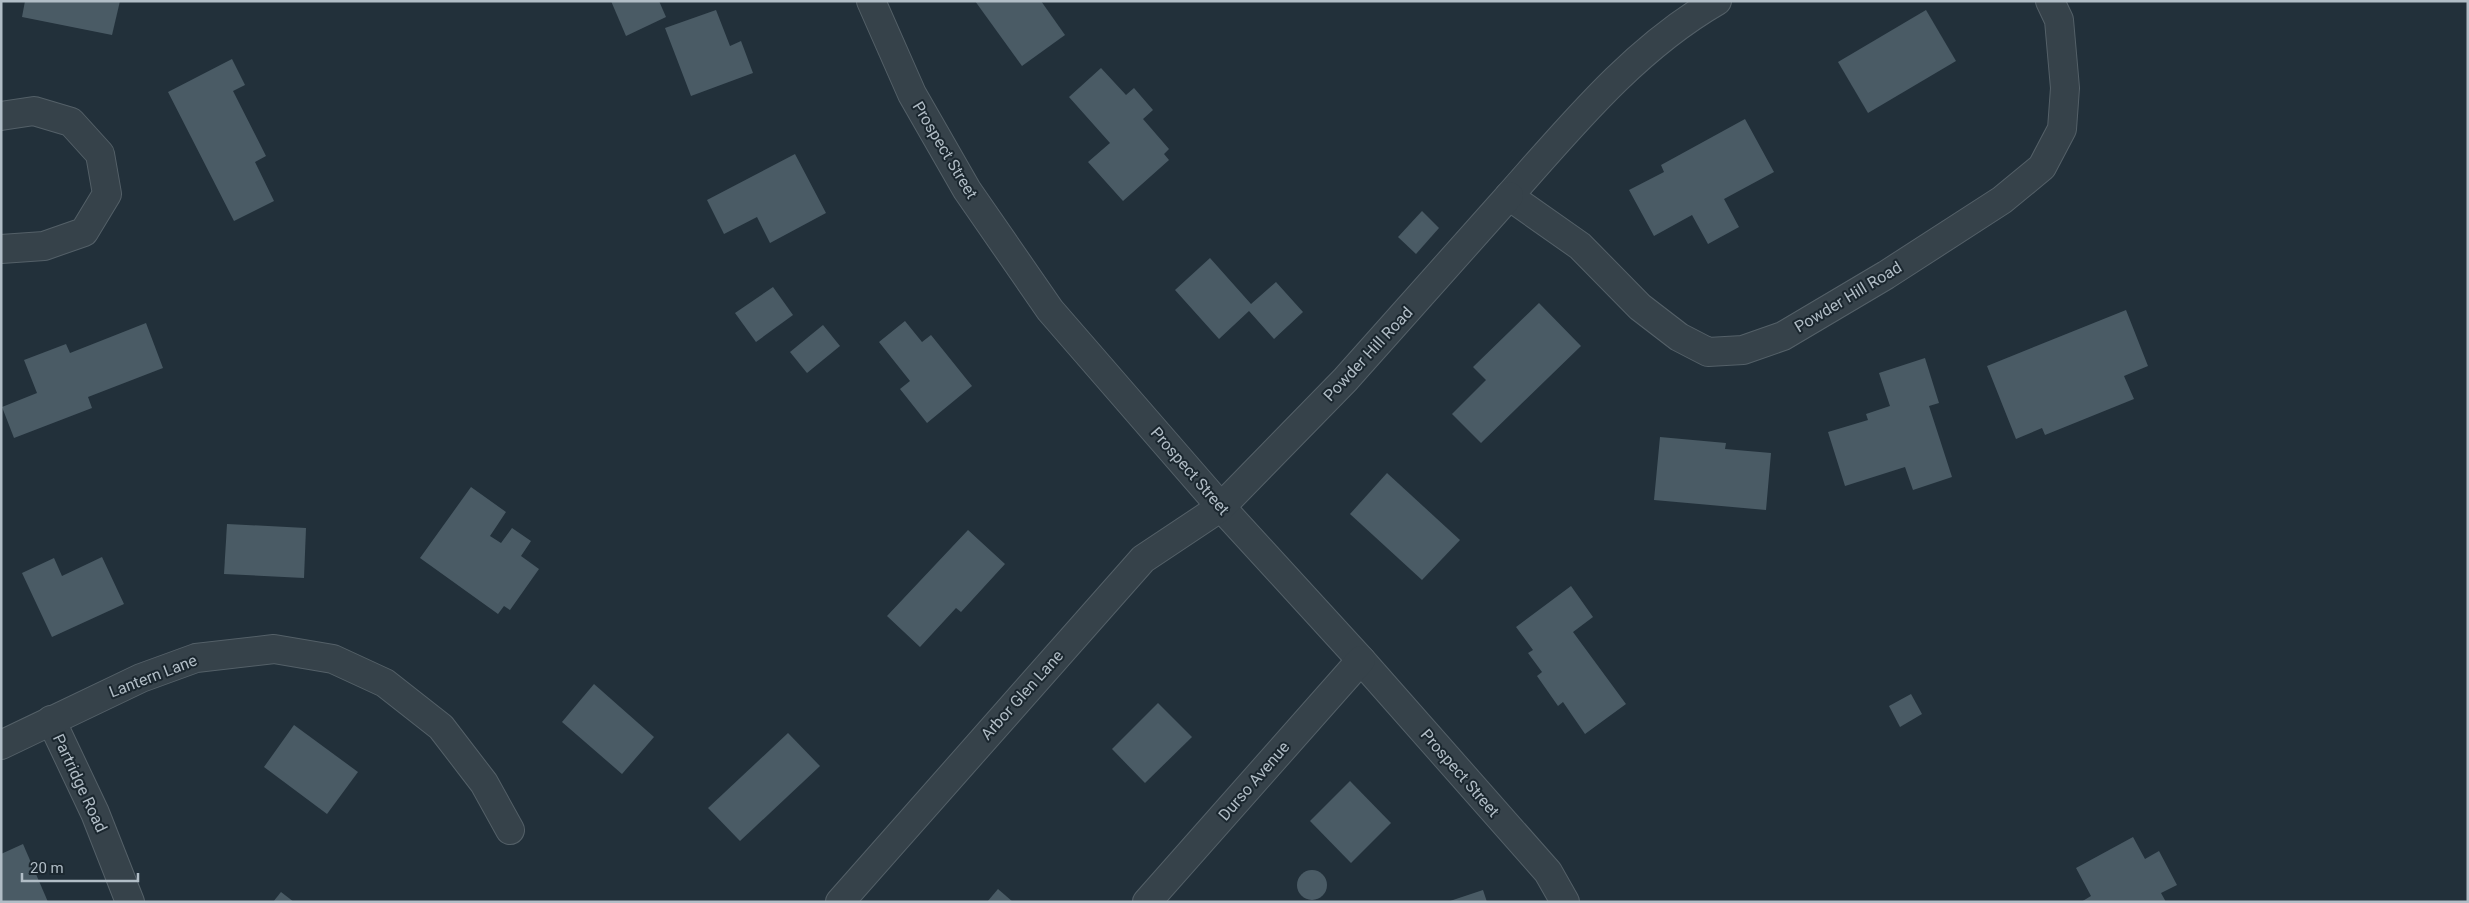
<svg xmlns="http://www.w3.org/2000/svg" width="2469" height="903" viewBox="0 0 2469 903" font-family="Roboto,sans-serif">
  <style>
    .building { fill: #4a5b65 }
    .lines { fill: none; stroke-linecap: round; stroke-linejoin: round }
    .street-casing { stroke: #546068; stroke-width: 30 }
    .street { stroke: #36424a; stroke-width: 28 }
    .labels { text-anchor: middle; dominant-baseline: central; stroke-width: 4; stroke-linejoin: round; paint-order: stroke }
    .street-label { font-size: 16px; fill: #b1bdc6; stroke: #1b272f }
  </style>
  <rect width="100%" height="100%" fill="#22303a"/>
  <!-- building -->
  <g class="building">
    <polygon points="25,1 120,1 112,35 22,17"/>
    <polygon points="611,1 659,1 666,17 626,36"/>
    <polygon points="975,1 1041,1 1065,35 1022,66"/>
    <polygon points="716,10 730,46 741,41 753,73 691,96 665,28"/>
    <polygon points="1926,10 1956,61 1868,113 1838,62"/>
    <polygon points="232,59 245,85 233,91 266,156 255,162 274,201 234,221 168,92"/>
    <polygon points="1101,68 1126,95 1134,88 1153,110 1143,119 1169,149 1164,154 1169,160 1123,201 1088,162 1110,143 1069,97"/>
    <polygon points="1745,119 1774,172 1724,199 1739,227 1708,244 1692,215 1654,236 1629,190 1664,172 1661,165"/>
    <polygon points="795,154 826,213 770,243 757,217 724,234 707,200"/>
    <polygon points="1422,211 1439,228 1416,254 1398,237"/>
    <polygon points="1210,258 1251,304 1276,282 1303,312 1274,339 1249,311 1219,339 1175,290"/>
    <polygon points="773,287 793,315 756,342 735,313"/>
    <polygon points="1539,303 1581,346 1481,443 1452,414 1486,380 1473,367"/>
    <polygon points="2126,310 2148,366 2124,376 2134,399 2045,435 2042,428 2016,439 1987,366"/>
    <polygon points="905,321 922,342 931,335 972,386 927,423 900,389 910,381 879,342"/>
    <polygon points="146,323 163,368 88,397 92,408 14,438 2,407 37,393 24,360 66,344 70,353"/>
    <polygon points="823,325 840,346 807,373 790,352"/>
    <polygon points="1925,358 1939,403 1929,406 1952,477 1913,490 1905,467 1845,486 1828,432 1868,420 1866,414 1890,406 1879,373"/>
    <polygon points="1660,437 1726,443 1725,449 1771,453 1766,510 1654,500"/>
    <polygon points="1387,473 1460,540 1422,580 1350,514"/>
    <polygon points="471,487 506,512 490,536 501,543 512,528 531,541 521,556 539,569 510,610 504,606 498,614 420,558"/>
    <polygon points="227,524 306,528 304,578 224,574"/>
    <polygon points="968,530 1005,564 961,612 956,608 920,647 887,616"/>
    <polygon points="102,557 124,604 52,637 22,573 54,558 62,576"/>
    <polygon points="1571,586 1593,617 1573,632 1626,704 1585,734 1563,702 1558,706 1537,676 1542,672 1528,653 1533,650 1516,627"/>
    <polygon points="594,684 654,737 622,774 562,722"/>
    <polygon points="1911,694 1922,714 1900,727 1889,706"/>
    <polygon points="1158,703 1192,737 1145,783 1112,749"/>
    <polygon points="294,725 358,772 327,814 264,767"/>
    <polygon points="788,733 820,766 740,841 708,808"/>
    <polygon points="1350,781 1391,823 1351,863 1310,821"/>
    <polygon points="2133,837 2145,859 2159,851 2177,885 2161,893 2166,902 2081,902 2091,896 2076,868"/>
    <polygon points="23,844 48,902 1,902 1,854"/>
    <circle cx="1312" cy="885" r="15"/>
    <polygon points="998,889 1013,902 987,902"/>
    <polygon points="1483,890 1487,902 1450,902 1450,901"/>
    <polygon points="281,892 294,902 273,902"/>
  </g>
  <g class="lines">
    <defs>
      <g id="street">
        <polyline points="871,1 912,94 967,190 1050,310 1221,507 1361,660 1548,872 1565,902"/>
        <path d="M1717 1C1634 49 1572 125 1509 196L1580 246 1640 307 1679 337 1708 352 1743 350 1783 336 1886 275 2002 200 2042 167 2062 129 2065 88 2059 20 2050 1"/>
        <polyline points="1,116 34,111 71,122 100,154 107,194 84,232 44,246 1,249"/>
        <polyline points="51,720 95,813 130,902"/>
        <polyline points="1,745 141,678 196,658 274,649 333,659 385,683 441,727 484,783 510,830"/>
        <polyline points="840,902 1143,559 1221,507 1345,380 1509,196"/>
        <polyline points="1147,902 1361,660"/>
      </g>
    </defs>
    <!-- street casing -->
    <use href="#street" class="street-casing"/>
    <!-- street -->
    <use href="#street" class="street"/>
  </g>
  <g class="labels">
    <!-- street labels -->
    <g class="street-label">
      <text transform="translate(945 150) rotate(59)">Prospect Street</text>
      <text transform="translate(1848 297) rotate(-31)">Powder Hill Road</text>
      <text transform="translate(1368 354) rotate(-47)">Powder Hill Road</text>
      <text transform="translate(1190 471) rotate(49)">Prospect Street</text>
      <text transform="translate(153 676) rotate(-21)">Lantern Lane</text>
      <text transform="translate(1022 695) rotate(-48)">Arbor Glen Lane</text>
      <text transform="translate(1460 773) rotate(49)">Prospect Street</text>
      <text transform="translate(1254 781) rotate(-49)">Durso Avenue</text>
      <text transform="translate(80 783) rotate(65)">Partridge Road</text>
    </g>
  </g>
  <!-- border -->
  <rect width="2469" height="903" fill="none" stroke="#b1bdc6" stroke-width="5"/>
  <!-- scale -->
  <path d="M22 873v8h116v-8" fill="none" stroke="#b1bdc6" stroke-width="2.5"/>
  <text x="30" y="873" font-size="15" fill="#b1bdc6" stroke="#1b272f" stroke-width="4" paint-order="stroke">20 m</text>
</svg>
